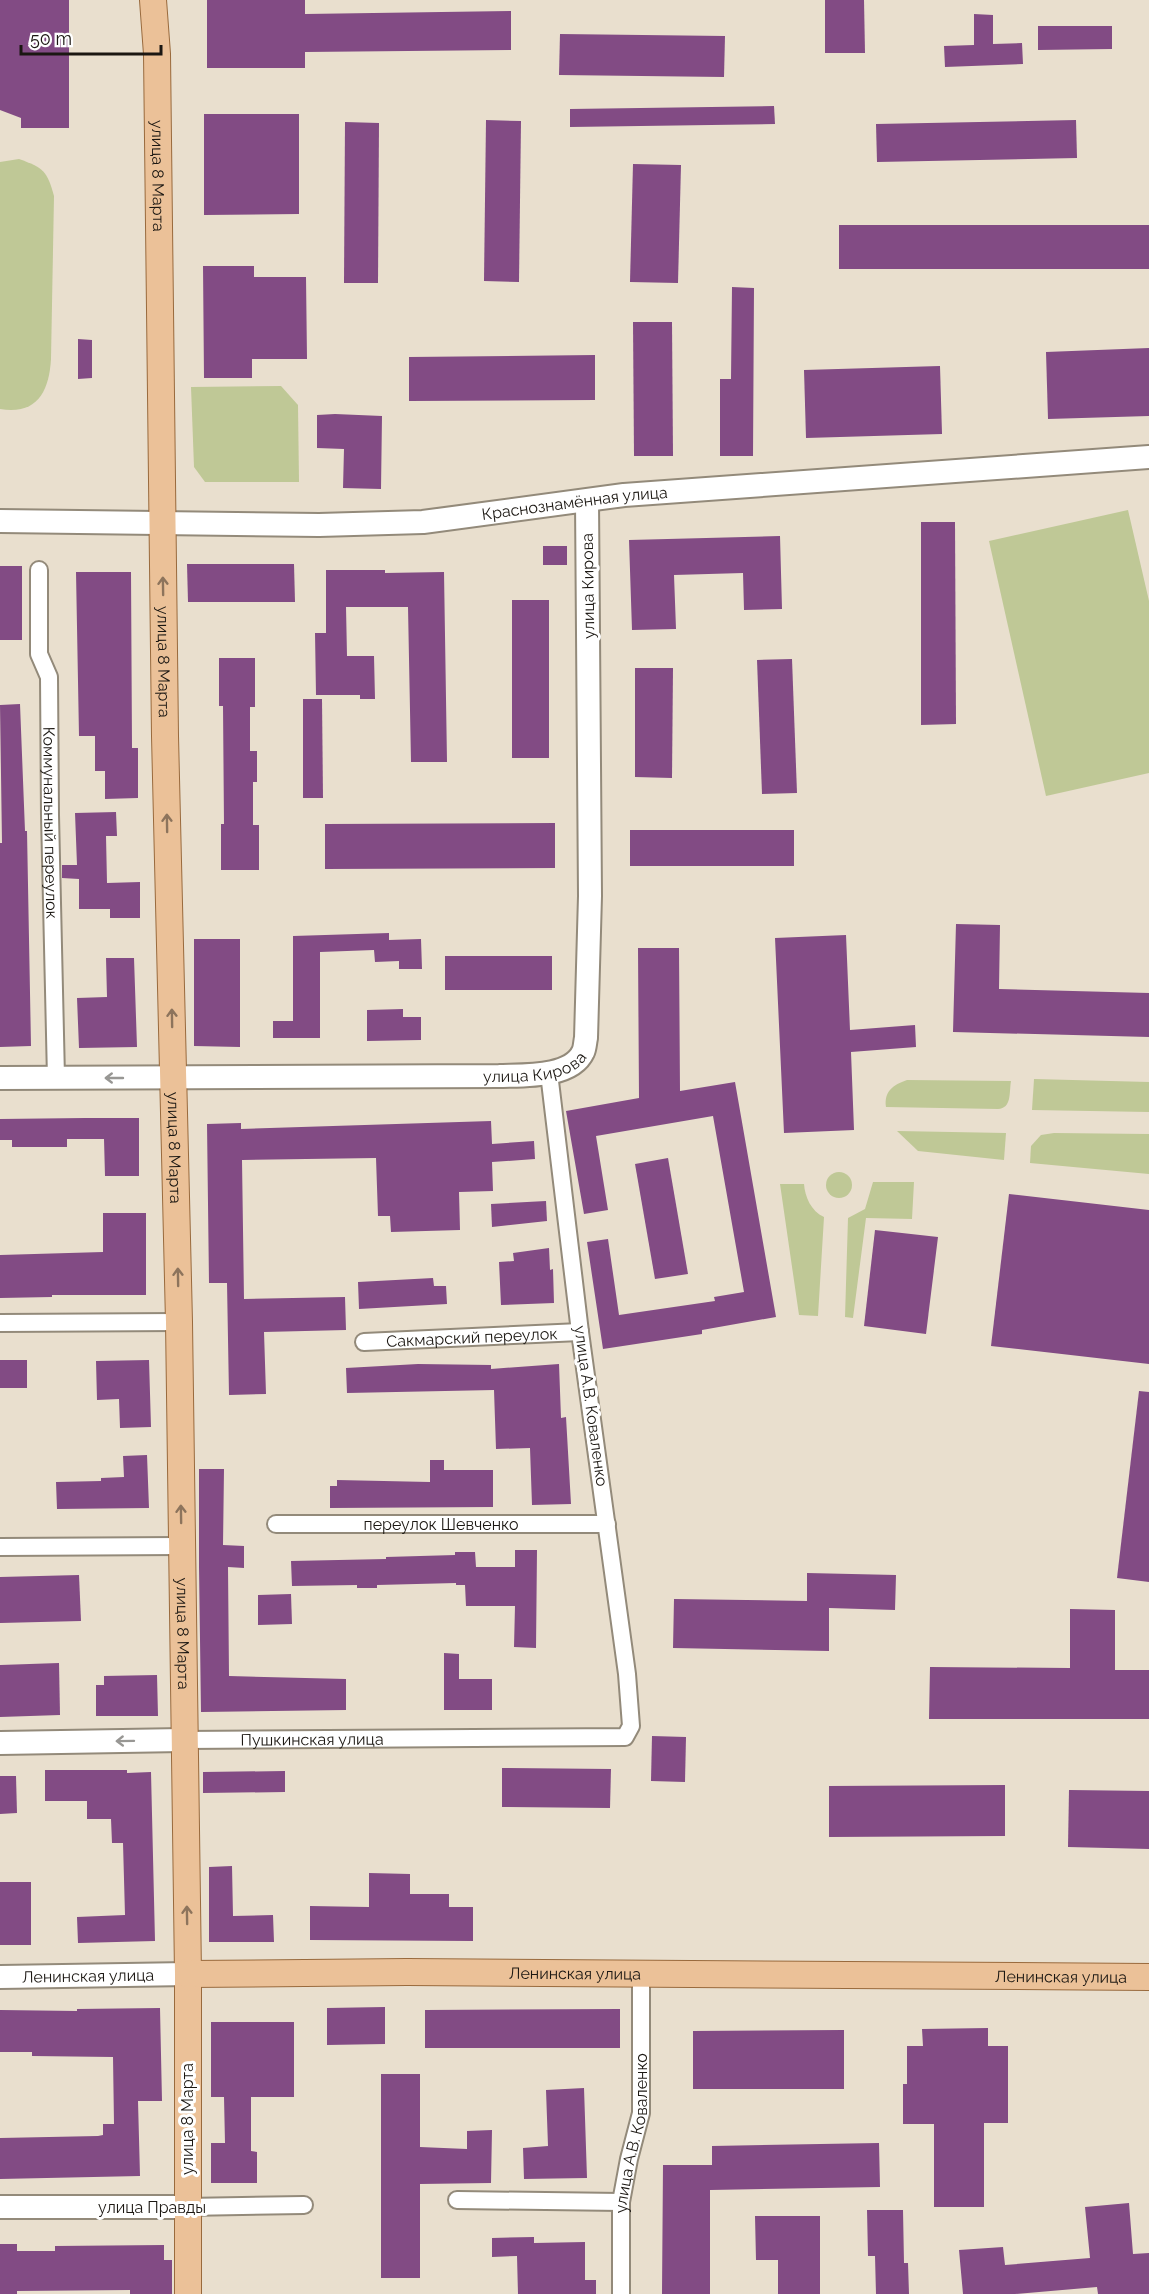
<svg xmlns="http://www.w3.org/2000/svg" width="1149" height="2294" viewBox="0 0 1149 2294" font-family="Raleway,sans-serif">
  <style>
    .green { fill: #bfc896 }
    .building { fill: #824b84 }
    .lines { fill: none; stroke-linecap: round; stroke-linejoin: round }
    .street-casing { stroke: #938a7a; stroke-width: 20 }
    .secondary-casing { stroke: #938a7a; stroke-width: 26 }
    .primary-casing { stroke: #996a3d; stroke-width: 28 }
    .street { stroke: #fff; stroke-width: 16 }
    .secondary { stroke: #fff; stroke-width: 22 }
    .primary { stroke: #ebc198; stroke-width: 26 }
    .oneway { stroke: #8d745c }
    .oneway2 { stroke: #989794 }
    .labels { text-anchor: middle; dominant-baseline: central; stroke-width: 6; stroke-linejoin: round; paint-order: stroke }
    .street-label { font-size: 16px; fill: #1b1712; stroke: #fff }
  </style>
  <rect width="100%" height="100%" fill="#e9dfce"/>
  <!-- green -->
  <g class="green">
    <path d="M19 159C44 168 47 171 54 196L51 359C49 392 37 415 0 409V162Z"/>
    <polygon points="281,386 298,405 299,482 205,482 194,467 191,387"/>
    <polygon points="1128,510 1149,601 1149,773 1046,796 989,541"/>
    <polygon points="1034,1079 1149,1082 1149,1112 1032,1110"/>
    <path d="M907 1080 1011 1081C1009 1093 1012 1108 998 1109L886 1107C884 1091 893 1085 907 1080Z"/>
    <polygon points="897,1131 1006,1133 1004,1160 918,1151"/>
    <polygon points="1054,1133 1149,1134 1149,1174 1030,1163 1031,1146 1041,1135"/>
    <circle cx="839" cy="1185" r="13"/>
    <polygon points="873,1182 914,1182 912,1219 866,1218 853,1318 845,1317 848,1218 865,1209"/>
    <path d="M780 1184H804C805 1197 811 1211 824 1217L818 1316 799 1315Z"/>
  </g>
  <!-- building -->
  <g class="building">
    <polygon points="0,0 69,0 69,128 21,128 21,118 0,110"/>
    <polygon points="207,0 305,0 305,14 511,11 511,50 305,52 305,68 207,68"/>
    <polygon points="825,0 864,0 865,53 825,53"/>
    <polygon points="974,14 993,15 993,44 1022,43 1023,64 945,67 944,46 974,45"/>
    <polygon points="1038,26 1112,26 1112,49 1038,50"/>
    <polygon points="560,34 725,36 724,77 559,75"/>
    <polygon points="774,106 775,124 570,127 570,109"/>
    <polygon points="204,114 299,114 299,214 204,215"/>
    <polygon points="486,120 521,121 519,282 484,281"/>
    <polygon points="1076,120 1077,158 877,162 876,124"/>
    <polygon points="345,122 379,123 378,283 344,283"/>
    <polygon points="633,164 681,165 678,283 630,282"/>
    <rect x="839" y="225" width="310" height="44"/>
    <polygon points="203,266 254,266 254,277 306,277 307,359 252,359 252,378 204,378"/>
    <polygon points="732,287 754,288 753,456 720,456 720,379 731,379"/>
    <polygon points="633,322 672,322 673,456 634,456"/>
    <polygon points="78,339 92,340 92,378 78,379"/>
    <polygon points="1149,348 1149,416 1048,419 1046,352"/>
    <polygon points="595,355 595,400 409,401 409,357"/>
    <polygon points="940,366 942,434 806,438 804,370"/>
    <polygon points="335,414 382,416 381,489 343,488 344,449 317,448 317,415"/>
    <polygon points="921,522 955,522 956,724 921,725"/>
    <polygon points="780,536 782,609 744,610 743,573 674,575 676,629 632,630 629,540"/>
    <rect x="543" y="546" width="24" height="19"/>
    <polygon points="187,564 294,564 295,602 188,602"/>
    <rect x="0" y="566" width="22" height="74"/>
    <polygon points="326,570 385,570 385,573 444,572 447,762 411,762 408,607 346,607 347,656 374,656 375,699 360,699 360,695 316,695 315,633 326,633"/>
    <polygon points="76,572 131,572 132,748 138,748 138,798 105,799 105,771 95,771 95,736 79,736"/>
    <rect x="512" y="600" width="37" height="158"/>
    <polygon points="219,658 255,658 255,707 250,707 250,751 257,751 257,782 253,782 253,825 259,825 259,870 221,870 221,824 224,824 223,706 219,706"/>
    <polygon points="792,659 797,793 762,794 757,660"/>
    <polygon points="635,668 673,668 672,778 635,777"/>
    <polygon points="303,699 322,699 323,798 303,798"/>
    <polygon points="20,704 25,831 27,831 31,1046 0,1047 0,843 2,843 0,705"/>
    <polygon points="116,812 117,836 106,836 107,883 140,882 140,918 110,918 110,909 79,909 79,879 62,878 62,865 77,865 75,813"/>
    <polygon points="555,823 555,868 325,869 325,824"/>
    <rect x="630" y="830" width="164" height="36"/>
    <polygon points="956,924 1000,925 999,989 1149,993 1149,1037 953,1032"/>
    <polygon points="389,933 389,940 421,939 422,969 399,969 399,961 375,962 374,950 320,952 320,1038 273,1038 273,1021 293,1021 293,936"/>
    <polygon points="846,935 850,1030 915,1025 916,1047 851,1052 854,1130 784,1133 775,938"/>
    <polygon points="194,939 240,939 240,1047 194,1046"/>
    <polygon points="638,948 679,948 680,1091 735,1082 776,1317 702,1330 702,1334 603,1349 587,1242 608,1239 619,1315 715,1301 714,1297 744,1292 713,1116 596,1136 608,1210 584,1214 566,1111 639,1098"/>
    <rect x="445" y="956" width="107" height="34"/>
    <polygon points="106,958 134,958 137,1047 79,1048 77,998 107,997"/>
    <polygon points="403,1009 403,1017 421,1017 421,1040 367,1041 367,1010"/>
    <polygon points="85,1118 139,1118 139,1176 105,1176 104,1139 67,1139 67,1147 12,1147 12,1140 0,1140 0,1119"/>
    <polygon points="491,1121 492,1144 534,1141 535,1159 492,1162 493,1191 459,1192 460,1230 391,1232 390,1216 378,1216 376,1158 242,1160 244,1299 345,1297 346,1330 264,1332 266,1394 229,1395 227,1283 209,1283 207,1124 241,1123 241,1129"/>
    <polygon points="668,1158 688,1274 655,1279 635,1164"/>
    <polygon points="1009,1194 1149,1210 1149,1364 991,1346"/>
    <polygon points="546,1201 547,1221 492,1227 491,1204"/>
    <polygon points="103,1213 146,1213 146,1295 52,1295 52,1297 0,1298 0,1255 103,1252"/>
    <polygon points="875,1230 938,1237 926,1334 864,1326"/>
    <polygon points="549,1248 550,1270 553,1269 554,1303 501,1305 499,1262 514,1261 513,1253"/>
    <polygon points="433,1278 434,1286 446,1286 447,1304 359,1309 358,1282"/>
    <rect x="0" y="1360" width="27" height="28"/>
    <polygon points="149,1360 151,1427 120,1428 119,1399 97,1400 96,1361"/>
    <polygon points="418,1364 491,1365 491,1369 559,1364 561,1418 566,1417 571,1504 532,1505 530,1448 496,1449 494,1390 347,1393 346,1368"/>
    <polygon points="1139,1391 1149,1392 1149,1582 1117,1578"/>
    <polygon points="147,1455 149,1508 57,1509 56,1482 101,1481 101,1478 124,1477 123,1456"/>
    <polygon points="430,1460 444,1460 444,1470 493,1470 493,1507 330,1508 330,1486 337,1486 337,1480 430,1482"/>
    <polygon points="199,1469 224,1469 223,1545 244,1546 244,1568 228,1567 229,1676 346,1679 346,1710 201,1712 199,1567"/>
    <polygon points="515,1550 537,1550 536,1648 514,1647 515,1606 466,1606 465,1585 456,1585 456,1583 377,1585 377,1588 357,1588 357,1585 292,1586 291,1561 386,1559 386,1557 455,1555 455,1552 475,1552 476,1567 515,1567"/>
    <polygon points="807,1573 896,1575 895,1610 829,1608 829,1651 673,1648 674,1599 807,1601"/>
    <polygon points="79,1575 81,1621 0,1623 0,1577"/>
    <polygon points="291,1594 292,1624 258,1625 258,1595"/>
    <polygon points="1070,1609 1115,1610 1115,1670 1149,1670 1149,1719 929,1719 930,1667 1070,1668"/>
    <polygon points="444,1653 459,1654 459,1679 492,1679 492,1710 444,1710"/>
    <polygon points="59,1663 60,1715 0,1717 0,1665"/>
    <polygon points="157,1675 158,1716 96,1716 96,1685 104,1685 104,1676"/>
    <polygon points="652,1736 686,1737 685,1782 651,1781"/>
    <polygon points="502,1768 611,1769 610,1808 502,1807"/>
    <polygon points="45,1770 127,1770 127,1773 151,1772 155,1941 78,1943 77,1917 125,1915 123,1843 112,1843 111,1819 87,1819 87,1801 45,1801"/>
    <polygon points="285,1771 285,1792 203,1793 203,1772"/>
    <polygon points="0,1776 16,1776 17,1813 0,1814"/>
    <polygon points="1005,1785 1005,1836 829,1837 829,1786"/>
    <polygon points="1069,1790 1149,1791 1149,1849 1068,1847"/>
    <polygon points="232,1866 233,1916 273,1915 274,1942 209,1942 209,1867"/>
    <polygon points="369,1873 410,1874 410,1894 449,1894 449,1907 473,1907 473,1941 310,1940 310,1906 369,1907"/>
    <rect x="0" y="1882" width="31" height="63"/>
    <polygon points="385,2007 385,2044 327,2045 327,2008"/>
    <polygon points="160,2008 162,2101 138,2101 140,2176 0,2179 0,2138 98,2136 103,2135 103,2124 114,2124 113,2057 32,2056 32,2052 0,2052 0,2010 77,2011 77,2009"/>
    <polygon points="620,2009 620,2048 425,2048 425,2010"/>
    <polygon points="211,2022 294,2022 294,2097 251,2097 251,2151 257,2152 257,2183 211,2183 211,2143 225,2143 224,2097 211,2097"/>
    <polygon points="988,2028 988,2046 1008,2046 1008,2123 984,2123 984,2207 934,2207 934,2124 903,2124 903,2084 907,2084 907,2046 923,2046 922,2029"/>
    <polygon points="844,2030 844,2089 693,2089 693,2031"/>
    <polygon points="381,2074 420,2074 420,2147 467,2149 467,2131 492,2130 491,2183 420,2184 420,2278 381,2278"/>
    <polygon points="584,2088 587,2178 524,2179 523,2148 548,2146 546,2090"/>
    <polygon points="879,2143 880,2187 710,2190 710,2294 662,2294 663,2165 712,2165 712,2146"/>
    <polygon points="1129,2203 1133,2254 1149,2253 1149,2294 1098,2294 1097,2287 1015,2294 963,2294 959,2250 1003,2247 1005,2265 1090,2258 1085,2207"/>
    <polygon points="867,2210 903,2210 904,2263 908,2263 909,2294 876,2294 875,2256 868,2256"/>
    <polygon points="755,2216 820,2216 820,2294 778,2294 778,2260 756,2260"/>
    <polygon points="534,2237 534,2243 585,2242 585,2280 596,2280 596,2294 518,2294 517,2256 492,2257 492,2238"/>
    <polygon points="0,2244 17,2244 17,2251 55,2251 55,2246 164,2245 164,2260 172,2260 172,2294 130,2294 130,2290 17,2291 17,2294 0,2294"/>
  </g>
  <g class="lines">
    <defs>
      <g id="street">
        <path id="s1" d="M39 570V654L49 677 50 815 56 1078"/>
        <polyline points="0,1323 179,1322"/>
        <path id="s2" d="M364 1342 580 1332"/>
        <path id="s3" d="M276 1524H607"/>
        <polyline points="0,1547 181,1546"/>
        <path id="s4" d="M183 1740 625 1737 631 1726 627 1674 580 1332 549 1073"/>
        <polyline points="457,2200 621,2202"/>
        <polyline points="186,2207 304,2205"/>
        <path id="s5" d="M621 2294V2202L629 2159 641 2113V1973"/>
      </g>
      <g id="secondary">
        <path id="s6" d="M0 521 319 525 423 522 624 495 1149 457"/>
        <path id="s7" d="M0 1078 499 1076C523 1075 571 1078 583 1052 585 1048 585 1042 586 1038L590 896 587 501"/>
        <polyline points="0,1743 183,1740"/>
        <path id="s8" d="M0 1977 188 1974"/>
        <polyline points="0,2207 186,2207"/>
      </g>
      <g id="primary">
        <path id="s9" d="M153 0 157 54 165 736 179 1322 188 1974V2294"/>
        <path id="s10" d="M188 1974 407 1972 1149 1977"/>
      </g>
    </defs>
    <!-- street casing -->
    <use href="#street" class="street-casing"/>
    <!-- secondary casing -->
    <use href="#secondary" class="secondary-casing"/>
    <!-- primary casing -->
    <use href="#primary" class="primary-casing"/>
    <!-- street -->
    <use href="#street" class="street"/>
    <!-- secondary -->
    <use href="#secondary" class="secondary"/>
    <!-- primary -->
    <use href="#primary" class="primary"/>
  </g>
  <!-- one-way arrows -->
  <defs><path id="oneway-shaft" d="M-6 0H5M1.5-3L5.5 0L1.5 3" fill="none" stroke-width="1.6" stroke-linecap="round" stroke-linejoin="round" transform="scale(1.5)"/></defs>
  <g class="oneway">
    <use href="#oneway-shaft" transform="translate(163 586) rotate(-91)"/>
    <use href="#oneway-shaft" transform="translate(167 823) rotate(-91)"/>
    <use href="#oneway-shaft" transform="translate(172 1018) rotate(-91)"/>
    <use href="#oneway-shaft" transform="translate(178 1277) rotate(-91)"/>
    <use href="#oneway-shaft" transform="translate(181 1514) rotate(-91)"/>
    <use href="#oneway-shaft" transform="translate(187 1915) rotate(-91)"/>
  </g>
  <g class="oneway2">
    <use href="#oneway-shaft" transform="translate(114 1078) rotate(180)"/>
    <use href="#oneway-shaft" transform="translate(125 1741) rotate(179)"/>
  </g>
  <g class="labels">
    <!-- street labels -->
    <g class="street-label">
      <text stroke="none"><textPath href="#s9" startOffset="176">улица 8 Марта</textPath></text>
      <text stroke="none"><textPath href="#s6" startOffset="576">Краснознамённая улица</textPath></text>
      <text transform="translate(588 586) rotate(-91)">улица Кирова</text>
      <text stroke="none"><textPath href="#s9" startOffset="662">улица 8 Марта</textPath></text>
      <text stroke="none"><textPath href="#s1" startOffset="255">Коммунальный переулок</textPath></text>
      <text stroke="none"><textPath href="#s7" startOffset="536">улица Кирова</textPath></text>
      <text stroke="none"><textPath href="#s9" startOffset="1148">улица 8 Марта</textPath></text>
      <text stroke="none"><textPath href="#s2" startOffset="108">Сакмарский переулок</textPath></text>
      <text transform="translate(591 1406) rotate(82)">улица А.В. Коваленко</text>
      <text stroke="none"><textPath href="#s3" startOffset="165">переулок Шевченко</textPath></text>
      <text stroke="none"><textPath href="#s9" startOffset="1634">улица 8 Марта</textPath></text>
      <text stroke="none"><textPath href="#s4" startOffset="129">Пушкинская улица</textPath></text>
      <text stroke="none"><textPath href="#s10" startOffset="387">Ленинская улица</textPath></text>
      <text stroke="none"><textPath href="#s8" startOffset="88">Ленинская улица</textPath></text>
      <text stroke="none"><textPath href="#s10" startOffset="873">Ленинская улица</textPath></text>
      <text transform="translate(187 2119) rotate(-90)">улица 8 Марта</text>
      <text stroke="none"><textPath href="#s5" startOffset="162">улица А.В. Коваленко</textPath></text>
      <text x="152" y="2207">улица Правды</text>
    </g>
  </g>
  <!-- scale -->
  <path d="M21 45v9h140v-9" fill="none" stroke="#1b1712" stroke-width="3"/>
  <text x="30" y="45" font-size="18" fill="#1b1712" stroke="#ffffff" stroke-width="4.5" paint-order="stroke">50 m</text>
</svg>
